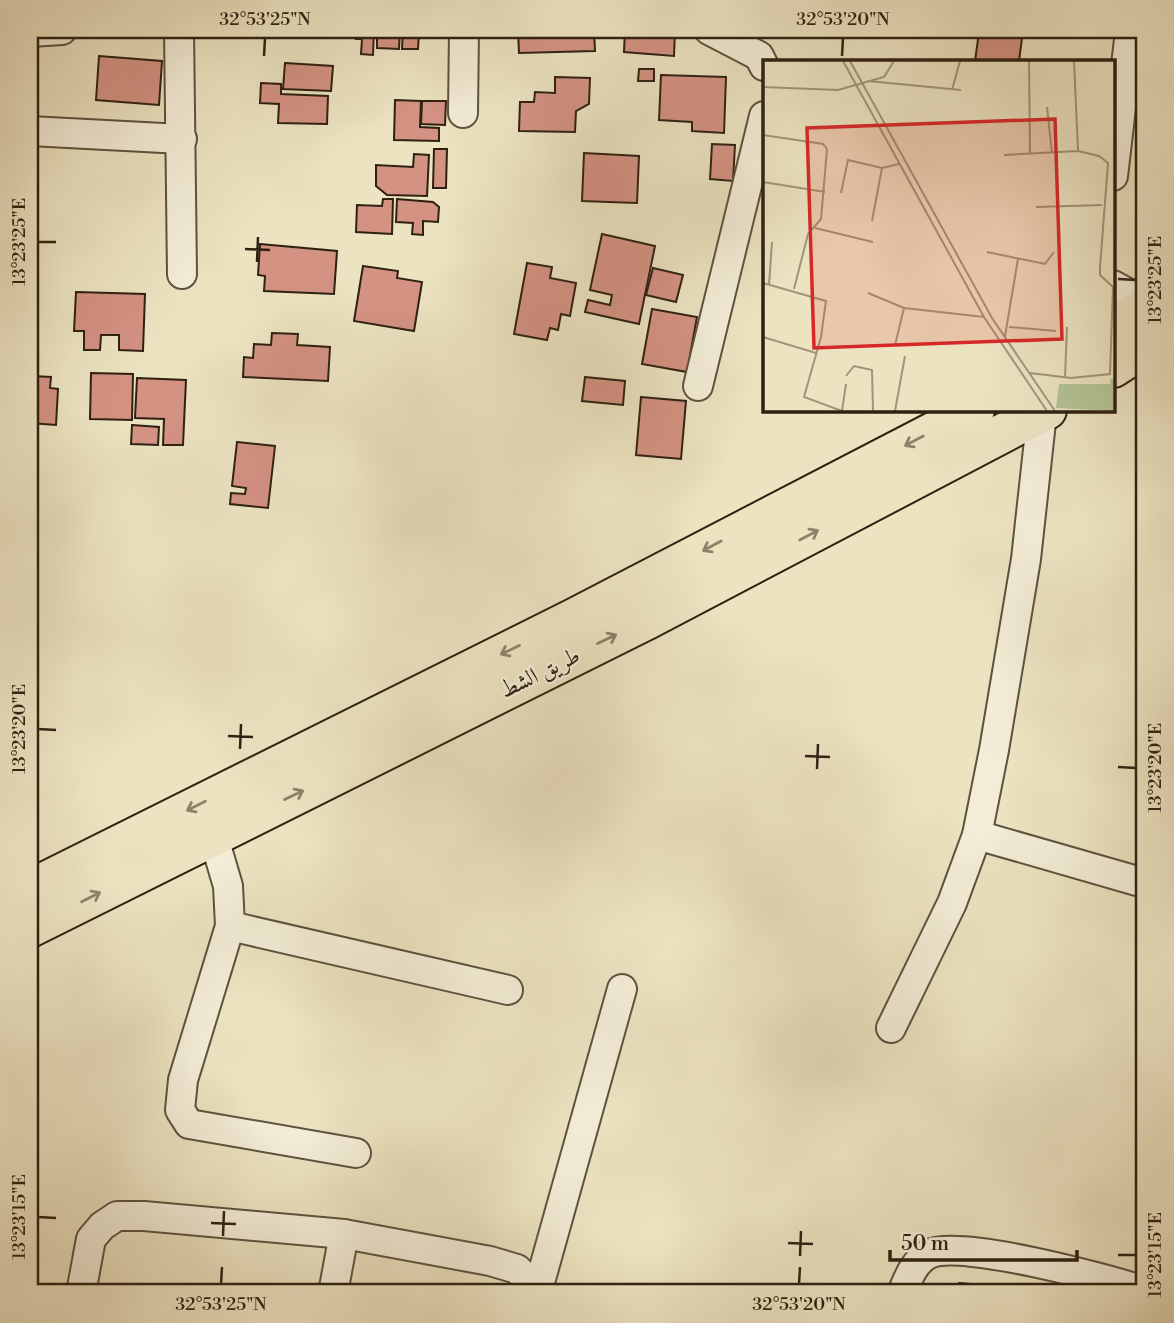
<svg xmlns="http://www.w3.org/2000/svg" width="1174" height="1323" viewBox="0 0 1174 1323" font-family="'Libre Bodoni',Amiri,serif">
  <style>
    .building { fill: #d49283; stroke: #2e2112; stroke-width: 2 }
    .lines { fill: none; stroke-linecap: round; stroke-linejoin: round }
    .minor-casing { stroke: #5e523e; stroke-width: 32 }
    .highway-casing { stroke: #2e2112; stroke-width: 42 }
    .minor { stroke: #f3edd7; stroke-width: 28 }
    .highway { stroke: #ece3c1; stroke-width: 38 }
    .oneway { stroke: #8d826a }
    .ticks { fill: none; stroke: #2e2112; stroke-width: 2.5 }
    .labels { text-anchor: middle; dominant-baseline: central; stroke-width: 5; stroke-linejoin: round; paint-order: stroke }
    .street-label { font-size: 23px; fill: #2e2112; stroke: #f3edd7 }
    .inset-road { fill: none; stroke: #a0957b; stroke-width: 2 }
    .view { fill: #d62828; fill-opacity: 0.15; stroke: #d62828; stroke-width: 3.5 }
    .inset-edge { fill: none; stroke: #2e2112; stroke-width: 3.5 }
    .neatline { fill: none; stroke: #2e2112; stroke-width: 2.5 }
    .ticks-label { font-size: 18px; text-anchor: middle; fill: #2e2112 }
  </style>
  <rect width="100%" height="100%" fill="#ece3c1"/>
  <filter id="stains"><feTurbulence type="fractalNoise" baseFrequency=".00286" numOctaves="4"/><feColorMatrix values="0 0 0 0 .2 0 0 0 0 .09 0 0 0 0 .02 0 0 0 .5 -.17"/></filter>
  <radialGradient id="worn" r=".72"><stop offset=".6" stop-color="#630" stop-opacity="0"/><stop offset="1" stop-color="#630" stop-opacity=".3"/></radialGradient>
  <!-- building -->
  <g class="building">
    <polygon points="357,30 374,30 373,55 361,54 362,39 356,39"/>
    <polygon points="377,30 400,30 399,49 377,48"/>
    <polygon points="403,30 424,30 424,33 419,33 418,49 402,49"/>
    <polygon points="518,30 594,30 595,51 519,53"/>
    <polygon points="625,30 675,30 674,56 624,52"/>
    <polygon points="979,32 1022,38 1019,61 975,61"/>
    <polygon points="99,56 162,61 159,105 96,100"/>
    <polygon points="285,63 333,66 331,91 283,89"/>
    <polygon points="639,69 654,69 654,81 638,81"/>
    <polygon points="661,75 726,77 724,133 692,131 692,122 659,120"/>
    <polygon points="555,77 590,78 589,104 576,111 575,132 519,131 520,102 534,102 535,92 555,93"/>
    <polygon points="261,83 281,84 281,94 328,96 327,124 278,123 279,104 260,103"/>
    <polygon points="395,100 421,101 420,127 439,128 439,141 394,140"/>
    <polygon points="422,101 446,101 445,125 421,124"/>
    <polygon points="712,144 735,145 733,181 710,179"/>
    <polygon points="434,149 447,149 446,188 433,188"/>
    <polygon points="584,153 639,156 637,203 582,201"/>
    <polygon points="414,154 429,155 427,196 387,195 376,186 376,165 413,167"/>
    <polygon points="383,199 393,199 392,234 356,232 357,205 382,206"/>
    <polygon points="397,199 433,202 439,207 438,222 423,221 423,235 412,234 413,223 396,222"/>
    <polygon points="602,234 655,246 639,324 585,312 588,300 610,305 612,295 590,290"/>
    <polygon points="260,244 337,251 334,294 264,291 265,276 258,275"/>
    <polygon points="527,263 552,267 550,278 576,283 570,316 561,314 558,330 550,328 547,340 514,334"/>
    <polygon points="363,266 398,271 397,278 422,282 414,331 354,321"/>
    <polygon points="653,268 683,275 676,302 646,295"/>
    <polygon points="76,292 145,294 143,351 119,350 119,335 101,335 100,350 84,350 84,331 74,331"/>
    <polygon points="652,309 697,317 687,372 642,364"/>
    <polygon points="272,333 298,334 297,345 330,347 328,381 243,377 244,357 253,358 254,344 271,345"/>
    <polygon points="91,373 133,374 132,420 90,419"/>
    <polygon points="32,376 51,377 50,388 58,389 56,425 30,423"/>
    <polygon points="585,377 625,381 623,405 582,401"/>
    <polygon points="137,378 186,380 183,445 163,445 164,419 135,418"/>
    <polygon points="641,397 686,401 681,459 636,455"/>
    <polygon points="132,425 159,427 158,445 131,444"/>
    <polygon points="237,442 275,446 268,508 230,504 231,493 245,494 246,488 232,486"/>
    <polygon points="959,1283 1007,1287 1013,1293 958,1293"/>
  </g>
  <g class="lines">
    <defs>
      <g id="minor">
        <polyline points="179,30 182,274"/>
        <polyline points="709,30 759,56 764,66"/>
        <polyline points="30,32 62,30"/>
        <polyline points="463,113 464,30"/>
        <polyline points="30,131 182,139"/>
        <polyline points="1113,176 1130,31"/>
        <polyline points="1113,285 1144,302"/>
        <polyline points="698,386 764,116"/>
        <polyline points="213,835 228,886 230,926 183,1080 180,1110 189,1124 356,1153"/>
        <polyline points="977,835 1144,883"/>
        <polyline points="230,926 508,990"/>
        <polyline points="891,1028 952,903 977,835 994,750 1026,559 1042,413"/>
        <polyline points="81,1293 91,1239 102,1226 117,1216 144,1216 344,1234 490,1261 517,1269 529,1281 536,1293"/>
        <polyline points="333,1293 344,1234"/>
        <polyline points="537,1293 622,989"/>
        <path d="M902 1293C908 1279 914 1261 929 1254 960 1239 1108 1279 1144 1291"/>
      </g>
      <g id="highway">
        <polyline points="1113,328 1144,307"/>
        <polyline points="1113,368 1144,348"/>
        <polyline points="30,889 574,618 975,410"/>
        <polyline points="30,928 647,620 1047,410"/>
      </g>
    </defs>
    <!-- minor casing -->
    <use href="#minor" class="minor-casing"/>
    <!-- highway casing -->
    <use href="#highway" class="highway-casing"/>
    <!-- minor -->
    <use href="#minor" class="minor"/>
    <!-- highway -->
    <use href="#highway" class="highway"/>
  </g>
  <!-- one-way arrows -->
  <defs><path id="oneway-shaft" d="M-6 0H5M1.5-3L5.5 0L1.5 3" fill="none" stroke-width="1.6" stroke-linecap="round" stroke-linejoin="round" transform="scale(1.75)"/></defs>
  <g class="oneway">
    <use href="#oneway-shaft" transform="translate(914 441) rotate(152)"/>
    <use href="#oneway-shaft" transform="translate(809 535) rotate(-28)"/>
    <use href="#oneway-shaft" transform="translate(712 546) rotate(152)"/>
    <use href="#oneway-shaft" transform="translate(607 639) rotate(-26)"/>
    <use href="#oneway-shaft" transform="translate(510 650) rotate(154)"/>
    <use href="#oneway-shaft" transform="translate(294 795) rotate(-26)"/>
    <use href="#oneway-shaft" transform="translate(196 806) rotate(153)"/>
    <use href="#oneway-shaft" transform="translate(91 897) rotate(-27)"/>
  </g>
  <!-- ticks -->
  <path class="ticks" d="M264 56 265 38M842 56 843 38M38 242H56M245 249 270 250M257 262 258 237M1118 279 1136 280M38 729 56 730M228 736 253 737M240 749 241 724M805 756 830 757M1118 767 1136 768M817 769 818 744M38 1217 56 1218M211 1223 236 1224M223 1236 224 1211M788 1243 813 1244M1118 1255H1136M800 1256 801 1231M221 1284 222 1267M799 1284 800 1267"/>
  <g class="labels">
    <!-- street labels -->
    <g class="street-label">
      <text transform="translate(540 673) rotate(-26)">طريق الشط</text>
    </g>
  </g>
  <!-- overview -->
  <g transform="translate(763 60)">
    <rect width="352" height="352" fill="#ece3c1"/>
    <path d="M347 319H352V351L293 348 296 324H347Z" fill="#b4c496"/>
    <path class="inset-road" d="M80 1 221 257 284 351M87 1 229 258 292 351M266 1 267 94M311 1 315 91M105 21 198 30M0 27 75 30 121 17 131 1M189 30 197 1M284 47 289 93M0 75 60 84 64 89 58 159 45 174 31 229M241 95 315 91 336 96 345 103 337 208V215L350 227 347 314 308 318 267 313M0 122 62 132M78 133 85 100 119 108 136 104M273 147 339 145M109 161 119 108M52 168 110 182M224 192 282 204 291 192M0 223 63 241 58 277 41 337 79 351M6 225 9 182M105 233 141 248 221 257M246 267 293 271M242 276 255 199M0 277 53 293M132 285 141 248M83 316 91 306 109 310 110 351M302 317 304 267M79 351 83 324M132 351 142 296"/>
    <path class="view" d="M292 59 299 279 51 288 44 68Z"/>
    <rect width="352" height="352" class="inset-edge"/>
  </g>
  <!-- margin -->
  <rect width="1174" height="1323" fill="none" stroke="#ece3c1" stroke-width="77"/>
  <!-- scale -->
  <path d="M890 1250v10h187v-10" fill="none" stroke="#2e2112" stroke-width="3.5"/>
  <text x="901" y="1250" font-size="21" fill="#2e2112" stroke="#f3edd7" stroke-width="5" paint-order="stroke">50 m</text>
  <rect x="38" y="38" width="1098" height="1246" class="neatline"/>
  <g class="ticks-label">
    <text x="265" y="25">32°53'25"N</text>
    <text x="843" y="25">32°53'20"N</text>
    <text transform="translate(19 242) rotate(-90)" y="6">13°23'25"E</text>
    <text transform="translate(1155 280) rotate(-90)" y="6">13°23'25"E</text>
    <text transform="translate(19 729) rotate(-90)" y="6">13°23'20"E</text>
    <text transform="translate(1155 768) rotate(-90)" y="6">13°23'20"E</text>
    <text transform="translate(19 1217) rotate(-90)" y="6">13°23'15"E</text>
    <text transform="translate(1155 1255) rotate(-90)" y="6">13°23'15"E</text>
    <text x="221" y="1310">32°53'25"N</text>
    <text x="799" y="1310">32°53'20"N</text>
  </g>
  <rect width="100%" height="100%" filter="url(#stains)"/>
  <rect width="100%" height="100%" fill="url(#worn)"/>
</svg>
